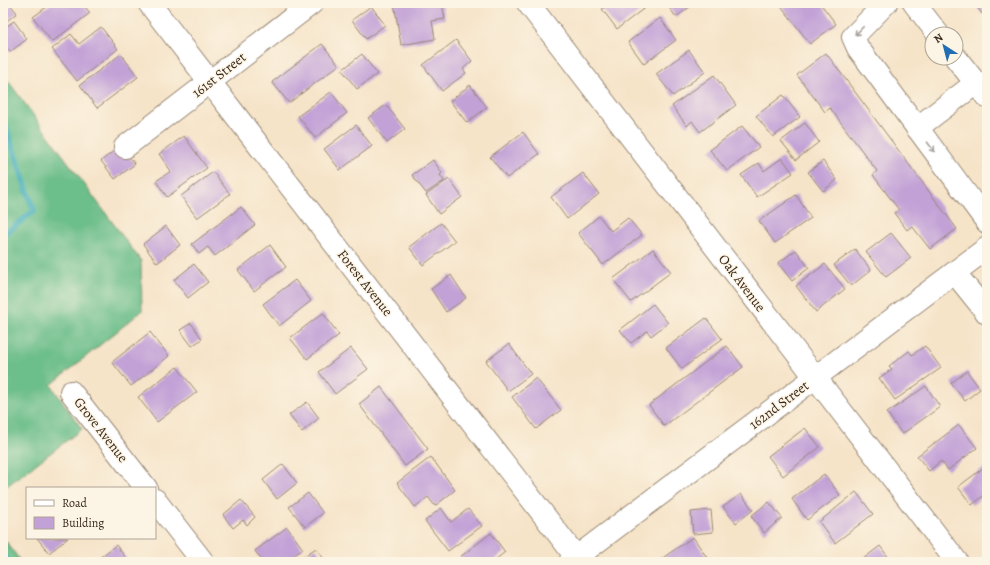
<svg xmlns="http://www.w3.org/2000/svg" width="990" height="565" viewBox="0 0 990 565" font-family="Alegreya,serif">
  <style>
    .forest { fill: #6cbe8a; stroke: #547454 }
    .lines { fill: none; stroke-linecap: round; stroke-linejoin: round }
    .stream { stroke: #3dadb9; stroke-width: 6 }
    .building { fill: #c2a1d7 }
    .minor-casing { stroke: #988774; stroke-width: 24 }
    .major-casing { stroke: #988774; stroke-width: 24 }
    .minor { stroke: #fff; stroke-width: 22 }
    .major { stroke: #fff; stroke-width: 22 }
    .oneway { stroke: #a79f9a }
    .labels { text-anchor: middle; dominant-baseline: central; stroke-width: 3; stroke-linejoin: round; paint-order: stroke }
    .street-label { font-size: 14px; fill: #3b2a1e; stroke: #fcf5e5 }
  </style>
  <rect width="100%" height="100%" fill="#fcf5e5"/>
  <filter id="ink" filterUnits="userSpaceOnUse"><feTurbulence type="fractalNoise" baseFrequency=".025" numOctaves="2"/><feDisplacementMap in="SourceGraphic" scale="8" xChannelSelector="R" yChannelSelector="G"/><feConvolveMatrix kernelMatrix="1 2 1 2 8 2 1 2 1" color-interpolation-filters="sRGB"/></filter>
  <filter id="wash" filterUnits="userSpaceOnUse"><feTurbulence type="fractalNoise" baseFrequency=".012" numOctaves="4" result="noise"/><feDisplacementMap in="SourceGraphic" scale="16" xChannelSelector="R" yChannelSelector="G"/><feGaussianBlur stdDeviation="0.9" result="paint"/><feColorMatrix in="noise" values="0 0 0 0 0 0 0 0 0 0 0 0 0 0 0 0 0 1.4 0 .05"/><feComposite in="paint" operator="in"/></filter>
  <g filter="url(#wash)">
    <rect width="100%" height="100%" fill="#f6e4c9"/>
    <!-- forest -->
    <g class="forest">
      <polygon points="3,74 141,261 142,311 51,385 82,429 3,489"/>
      <polygon points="3,537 21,562 3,562"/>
    </g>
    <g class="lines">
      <!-- stream -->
      <g class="stream">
        <polyline points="3,119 34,211 3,235"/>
        <polyline points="3,555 9,562"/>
      </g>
    </g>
    <g id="blocks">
      <!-- building -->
      <g class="building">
        <polygon points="3,3 9,3 17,13 3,24"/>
        <polygon points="52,3 82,3 90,13 52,42 33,17"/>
        <polygon points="394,3 442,3 445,19 432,21 435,39 401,45"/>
        <polygon points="611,3 651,3 617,29 602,9"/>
        <polygon points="666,3 695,3 676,17"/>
        <polygon points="779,3 820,3 836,24 810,44"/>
        <polygon points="974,3 987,3 987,10 982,14"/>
        <polygon points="371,6 385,25 366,39 352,20"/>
        <polygon points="660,18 676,40 644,64 628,42"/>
        <polygon points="14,21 27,39 10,52 3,43 3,29"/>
        <polygon points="101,27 118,49 77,81 52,49 71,34 79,44"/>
        <polygon points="456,40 472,61 463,69 466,73 442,91 423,65"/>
        <polygon points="322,44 339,65 289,103 272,82"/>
        <polygon points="689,50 705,72 673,96 656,74"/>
        <polygon points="826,53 957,229 930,249 912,226 907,230 894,213 899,210 873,175 877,171 830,108 825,112 797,75"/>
        <polygon points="121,54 138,77 97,108 80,85"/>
        <polygon points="362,54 377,74 357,89 342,70"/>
        <polygon points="714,75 736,105 700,132 692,121 687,126 672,106"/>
        <polygon points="470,85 487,107 467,123 450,101"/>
        <polygon points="331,92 347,113 315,138 298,116"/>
        <polygon points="783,95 800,117 773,137 756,116"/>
        <polygon points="386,105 405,129 387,143 368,118"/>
        <polygon points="805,123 819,142 796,160 781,141"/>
        <polygon points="356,125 372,146 340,170 324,149"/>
        <polygon points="742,126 759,147 727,171 710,150"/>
        <polygon points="523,132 539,154 507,178 490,157"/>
        <polygon points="184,136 207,168 167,197 156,181 171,171 159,154"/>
        <polygon points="120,146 135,164 115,179 101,161"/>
        <polygon points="782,158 793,173 757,197 741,175 759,163 764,171"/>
        <polygon points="433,160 442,173 440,175 444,181 426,193 412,175"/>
        <polygon points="823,161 837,180 823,191 808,172"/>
        <polygon points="213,172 230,194 197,218 181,196"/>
        <polygon points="583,173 599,194 567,219 551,197"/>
        <polygon points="449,179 462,197 439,214 426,195"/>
        <polygon points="796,195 811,218 775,243 759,221"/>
        <polygon points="241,207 255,225 215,256 208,247 199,254 192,244"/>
        <polygon points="599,216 611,231 628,218 642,235 603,265 578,233"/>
        <polygon points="441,223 455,241 423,265 409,247"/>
        <polygon points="166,226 180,245 157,263 143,244"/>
        <polygon points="891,233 911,258 886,277 866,252"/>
        <polygon points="270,245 286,267 254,291 238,270"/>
        <polygon points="653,249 671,272 631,302 613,279"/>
        <polygon points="855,249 871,270 851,286 834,265"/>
        <polygon points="796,250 809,268 792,281 778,263"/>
        <polygon points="194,264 208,282 188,298 174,280"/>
        <polygon points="825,264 845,289 816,312 796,286"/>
        <polygon points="451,275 466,298 446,312 431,289"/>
        <polygon points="295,280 311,301 279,326 263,304"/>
        <polygon points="653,304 668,323 651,336 647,331 631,343 620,330"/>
        <polygon points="323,313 339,335 307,359 290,338"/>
        <polygon points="706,318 722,339 682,369 666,348"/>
        <polygon points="191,323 202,339 192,346 180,330"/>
        <polygon points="150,332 169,356 131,386 112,362"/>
        <polygon points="509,344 531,374 508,391 486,361"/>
        <polygon points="727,346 743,367 664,426 649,405"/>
        <polygon points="925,346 941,368 895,400 879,378 892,369 889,366 909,351 912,355"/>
        <polygon points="351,348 368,369 335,394 319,372"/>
        <polygon points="177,367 197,392 157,422 138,397"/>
        <polygon points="967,371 980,389 965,401 951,383"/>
        <polygon points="536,378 561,410 536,429 512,397"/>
        <polygon points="926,386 940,407 902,434 887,413"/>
        <polygon points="381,387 428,449 405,466 359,404"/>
        <polygon points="307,402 319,418 302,432 289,415"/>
        <polygon points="959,425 977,448 948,470 941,461 929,471 917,456"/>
        <polygon points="805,428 820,447 783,476 768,456"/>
        <polygon points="431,457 455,490 435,506 428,497 415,507 397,483"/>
        <polygon points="283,464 297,483 277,499 263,480"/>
        <polygon points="987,465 987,493 972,505 958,487"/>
        <polygon points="824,474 840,495 807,520 792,499"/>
        <polygon points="856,492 873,514 835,543 819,522"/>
        <polygon points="308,493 323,513 305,527 289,507"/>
        <polygon points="741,494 753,510 736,523 723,507"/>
        <polygon points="241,500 255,517 247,525 243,520 233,528 223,515"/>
        <polygon points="769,502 782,518 764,533 751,516"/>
        <polygon points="441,508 451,522 468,509 482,526 448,551 425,521"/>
        <polygon points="711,510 713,532 693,534 691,512"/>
        <polygon points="287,527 303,549 285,562 263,562 255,551"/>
        <polygon points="491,533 505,552 495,560 496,562 463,562 460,557"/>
        <polygon points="693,537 710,562 663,562 661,559"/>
        <polygon points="37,538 68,538 49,553"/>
        <polygon points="116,545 129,562 94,562"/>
        <polygon points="880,546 892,562 859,562"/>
        <polygon points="316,548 326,562 295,562"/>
      </g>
    </g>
  </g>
  <g filter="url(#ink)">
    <use href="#blocks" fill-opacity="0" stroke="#988774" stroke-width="1"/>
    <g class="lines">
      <defs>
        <g id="minor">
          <polyline points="149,3 580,562"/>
          <polyline points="528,3 957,562"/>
          <polyline points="886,3 853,37 858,48 987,222"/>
          <polyline points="917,128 976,83"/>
          <polyline points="125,147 312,3"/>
          <polyline points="955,273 987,313"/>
          <polyline points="71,392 146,488"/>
          <polyline points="155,500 203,562"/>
          <polyline points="570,562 987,248"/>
        </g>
        <g id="major">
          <polyline points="914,3 938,34"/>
          <polyline points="956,58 987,97"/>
        </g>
      </defs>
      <!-- minor casing -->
      <use href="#minor" class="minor-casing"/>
      <!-- major casing -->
      <use href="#major" class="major-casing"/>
      <!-- minor -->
      <use href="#minor" class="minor"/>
      <!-- major -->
      <use href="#major" class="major"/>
    </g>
    <!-- one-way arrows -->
    <defs><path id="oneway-shaft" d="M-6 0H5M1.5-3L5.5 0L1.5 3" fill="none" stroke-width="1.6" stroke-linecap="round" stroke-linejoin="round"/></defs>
    <g class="oneway">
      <use href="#oneway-shaft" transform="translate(859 31) rotate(134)"/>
      <use href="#oneway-shaft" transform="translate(931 147) rotate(53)"/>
    </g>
  </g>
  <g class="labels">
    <!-- street labels -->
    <g class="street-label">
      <text transform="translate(219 75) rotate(-38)">161st Street</text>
      <text transform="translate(365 283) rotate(52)">Forest Avenue</text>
      <text transform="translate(742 283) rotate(53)">Oak Avenue</text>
      <text transform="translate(779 405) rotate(-37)">162nd Street</text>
      <text transform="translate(101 430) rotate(52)">Grove Avenue</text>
    </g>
  </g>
  <!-- margin -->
  <rect width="990" height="565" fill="none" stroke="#fcf5e5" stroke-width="16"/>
  <!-- legend -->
  <rect x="26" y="487" width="130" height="52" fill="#fcf5e5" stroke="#afa495"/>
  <rect x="34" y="500" width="20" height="6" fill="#ffffff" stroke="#afa495"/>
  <text x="62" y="507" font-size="12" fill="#3b2a1e">Road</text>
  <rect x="34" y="517" width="20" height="12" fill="#c2a1d7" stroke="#afa495"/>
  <text x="62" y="527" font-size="12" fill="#3b2a1e">Building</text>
  <!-- north arrow -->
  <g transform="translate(944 46) rotate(324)"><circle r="19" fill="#fcf5e5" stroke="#afa495"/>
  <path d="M0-3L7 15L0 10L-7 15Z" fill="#1f6fb2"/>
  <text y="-6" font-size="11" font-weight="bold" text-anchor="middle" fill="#3b2a1e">N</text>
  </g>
</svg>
